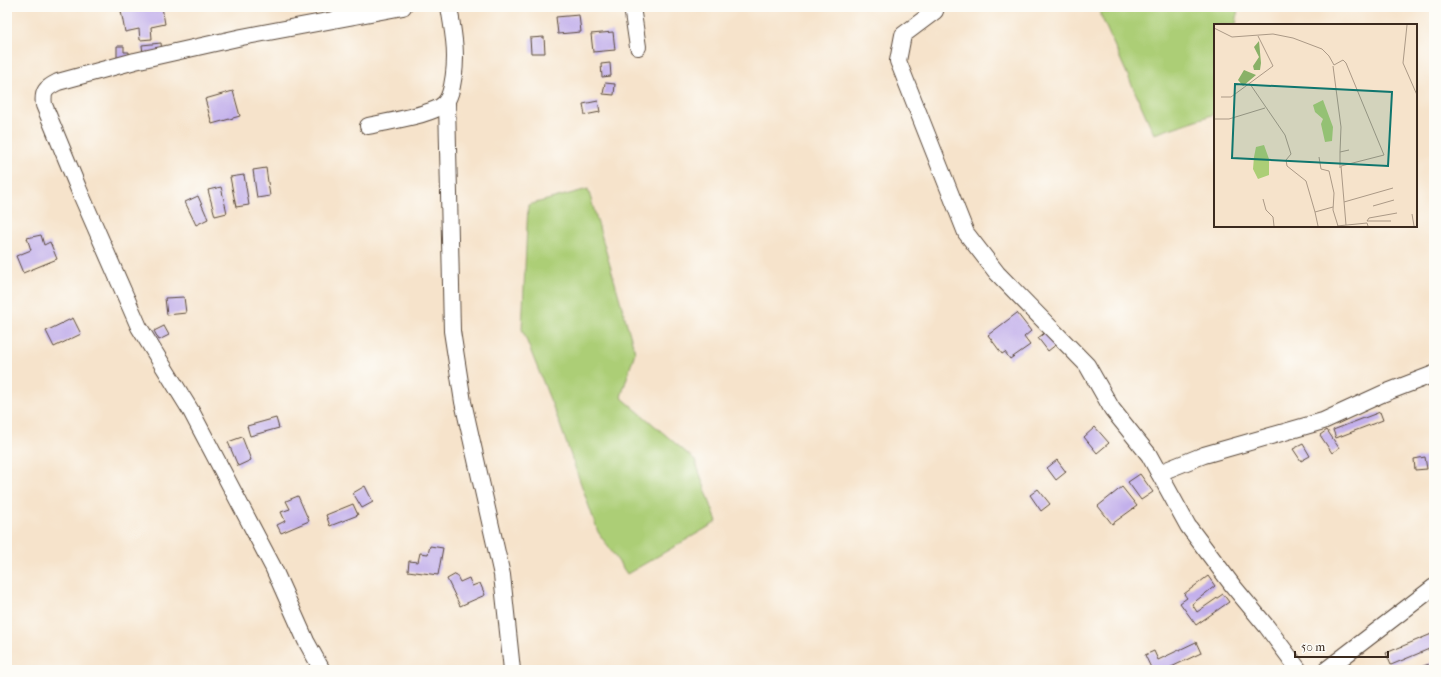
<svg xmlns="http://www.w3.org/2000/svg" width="1441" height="677" viewBox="0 0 1441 677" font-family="'IM FELL French Canon',serif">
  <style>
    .green { fill: #acce76; stroke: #747c4a }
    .building { fill: #c3b0eb }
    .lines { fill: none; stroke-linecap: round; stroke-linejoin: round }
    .minor-casing { stroke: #574638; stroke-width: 18 }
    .minor { stroke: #fff; stroke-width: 16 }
    .inset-road { fill: none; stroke: #ab9986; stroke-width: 1 }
    .view { fill: #0f766e; fill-opacity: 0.15; stroke: #0f766e; stroke-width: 2 }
    .inset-edge { fill: none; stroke: #3b2a1e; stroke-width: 2 }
  </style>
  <rect width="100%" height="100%" fill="#fdfcf7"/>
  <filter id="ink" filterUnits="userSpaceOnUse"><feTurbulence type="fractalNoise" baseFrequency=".025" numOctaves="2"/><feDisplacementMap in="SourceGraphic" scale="8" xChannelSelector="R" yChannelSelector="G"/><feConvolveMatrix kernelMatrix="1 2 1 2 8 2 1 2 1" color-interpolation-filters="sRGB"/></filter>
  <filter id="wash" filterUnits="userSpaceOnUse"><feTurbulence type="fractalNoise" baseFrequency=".012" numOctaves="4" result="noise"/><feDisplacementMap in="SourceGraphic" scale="16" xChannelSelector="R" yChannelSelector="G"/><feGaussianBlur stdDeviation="0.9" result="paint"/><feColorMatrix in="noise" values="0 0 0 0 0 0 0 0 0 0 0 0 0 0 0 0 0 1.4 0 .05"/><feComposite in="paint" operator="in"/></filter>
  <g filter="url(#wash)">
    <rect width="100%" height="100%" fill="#f6e3cb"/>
    <!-- green -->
    <g class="green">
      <polygon points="1097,7 1238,7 1236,25 1215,25 1215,114 1154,134"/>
      <polygon points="588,189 635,352 621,397 695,460 717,522 627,574 598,532 559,422 522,329 528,205"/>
    </g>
    <g id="blocks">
      <!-- building -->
      <g class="building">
        <polygon points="142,7 162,7 165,24 151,27 152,39 140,40 139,29 125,32 121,11"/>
        <polygon points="579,15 581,32 558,34 556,17"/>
        <polygon points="613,32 615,50 593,52 591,34"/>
        <polygon points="544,37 545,53 531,53 530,38"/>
        <polygon points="161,43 162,52 143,54 142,45"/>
        <polygon points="117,46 124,46 124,52 129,52 129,59 117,60"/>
        <polygon points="610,63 611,76 602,77 601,64"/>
        <polygon points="605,83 615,84 614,95 603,94"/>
        <polygon points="233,91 240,116 212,124 205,99"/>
        <polygon points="598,101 600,112 585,115 583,104"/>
        <polygon points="266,168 270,196 257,198 253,170"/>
        <polygon points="244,175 249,205 236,207 230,177"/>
        <polygon points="221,187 227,213 215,216 208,190"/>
        <polygon points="198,196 208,219 196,225 185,202"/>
        <polygon points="41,235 44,245 50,242 57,259 23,273 16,256 31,250 27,238"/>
        <polygon points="184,297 186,313 167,315 165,298"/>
        <polygon points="1017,313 1031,331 1024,337 1030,345 1010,359 1005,352 1002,354 988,335"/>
        <polygon points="73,318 81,334 54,347 46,331"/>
        <polygon points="164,326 169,335 159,340 154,331"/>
        <polygon points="1047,331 1057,344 1048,351 1038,338"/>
        <polygon points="1380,412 1383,420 1336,438 1333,430"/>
        <polygon points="276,418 279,428 250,436 247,426"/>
        <polygon points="1095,427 1109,443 1097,453 1084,437"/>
        <polygon points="1327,430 1339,448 1332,453 1320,435"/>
        <polygon points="242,437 251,460 238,466 228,442"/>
        <polygon points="1303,444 1310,456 1301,461 1293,449"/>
        <polygon points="1425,457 1427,469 1415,470 1414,459"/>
        <polygon points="1057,460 1066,472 1056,480 1047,468"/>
        <polygon points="1140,474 1153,492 1141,500 1128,482"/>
        <polygon points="365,486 373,502 362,508 353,493"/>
        <polygon points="1122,487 1137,506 1112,524 1098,506"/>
        <polygon points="1038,489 1050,504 1041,511 1030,495"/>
        <polygon points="298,496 309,521 281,533 277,525 285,521 281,512 290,509 286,501"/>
        <polygon points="353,504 358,515 330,526 326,515"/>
        <polygon points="430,546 443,548 438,575 408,571 409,561 418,562 420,553 428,554"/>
        <polygon points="456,574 460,582 469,578 472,586 480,583 485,595 460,606 447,579"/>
        <polygon points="1208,576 1215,586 1192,604 1197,612 1223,594 1229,602 1196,625 1180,603 1187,598 1184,594"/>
        <polygon points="1434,633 1434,647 1391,665 1386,653"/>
        <polygon points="1196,642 1201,653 1165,670 1152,670 1145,655 1154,651 1158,660"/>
        <polygon points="1434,662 1434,670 1413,670"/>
      </g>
    </g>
  </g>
  <g filter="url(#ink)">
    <use href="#blocks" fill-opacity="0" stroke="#574638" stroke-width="1"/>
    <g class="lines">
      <defs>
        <g id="minor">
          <polyline points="632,7 638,47"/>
          <polyline points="936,7 935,11 903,35 898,61 966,233 997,273 1087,365 1112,409 1149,455 1188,526 1233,586 1267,627 1299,670"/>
          <polyline points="447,102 452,331 463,402 502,575 512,670"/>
          <path d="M368 126C390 121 421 117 440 107 448 102 450 95 452 86 458 57 454 36 449 7"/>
          <polyline points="1159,473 1204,455 1323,421 1382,394 1434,374"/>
          <path d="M322 670 306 641 273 567 191 411 139 327 79 190 44 105C42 91 46 88 58 82L135 61 242 37 403 7"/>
          <polyline points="1326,670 1434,587"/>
        </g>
      </defs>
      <!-- minor casing -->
      <use href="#minor" class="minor-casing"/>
      <!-- minor -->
      <use href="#minor" class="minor"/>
    </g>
  </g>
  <!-- overview -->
  <g transform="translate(1214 24)">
    <rect width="203" height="203" fill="#f6e3cb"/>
    <path d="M109 76 119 103 118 117 111 118 107 100 109 95 101 88 99 81ZM50 121 55 135V151L44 155 39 145 40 133 42 123Z" fill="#acce76"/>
    <path d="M45 17 47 39 46 46H40L39 42 45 33 40 23ZM30 46 42 51 29 62 24 56Z" fill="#89b167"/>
    <path class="inset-road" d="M193 1 189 39 203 71M0 4 18 13 59 10 79 14 108 25 115 32 120 41 129 36 132 39 170 131 127 142 132 201M119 42 127 103 126 128M36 60 71 111 77 130 72 136 73 142 92 157 101 188M7 73H17L59 42 44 12M0 95H15L51 84M105 133 107 145 115 147 120 169 119 186 124 202M126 144V128L135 126M49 175 52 186 59 193 60 202M130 178 179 164M159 182 180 176M198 190 200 202M177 197H153L155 194 183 189M104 202 101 188 119 183M123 202 153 199 154 202"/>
    <path class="view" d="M21 60 178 68 174 142 18 134Z"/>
    <rect width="203" height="203" class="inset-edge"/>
  </g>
  <!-- margin -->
  <rect width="1441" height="677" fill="none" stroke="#fdfcf7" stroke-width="24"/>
  <!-- scale -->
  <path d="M1295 651v6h93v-6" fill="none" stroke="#3b2a1e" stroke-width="2"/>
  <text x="1301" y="651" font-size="12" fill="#3b2a1e" stroke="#fdfcf7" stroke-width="3" paint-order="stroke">50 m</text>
</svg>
